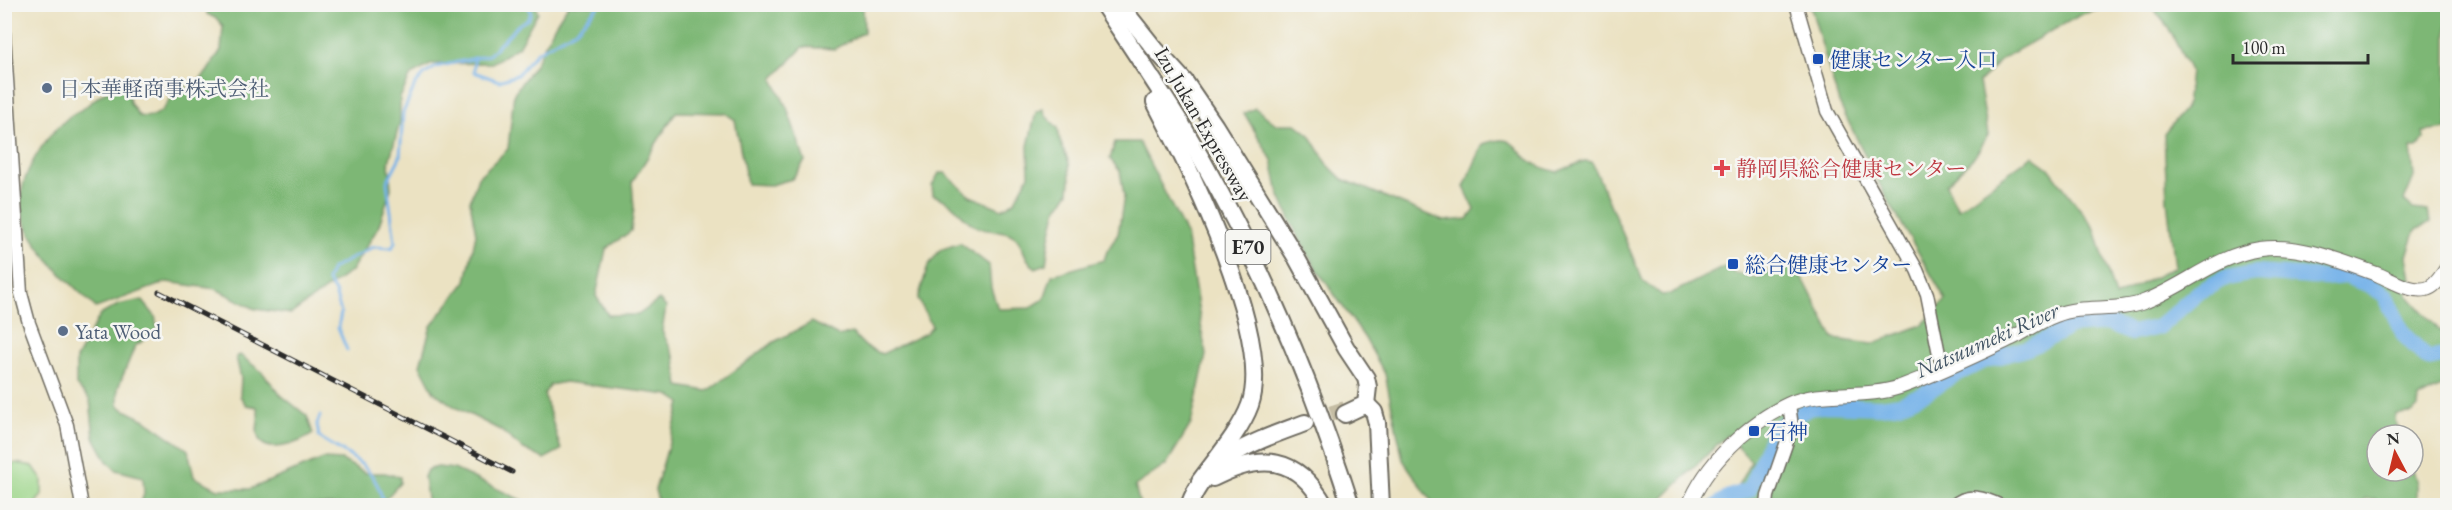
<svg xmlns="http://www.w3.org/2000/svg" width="2452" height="510" viewBox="0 0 2452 510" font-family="'EB Garamond','Noto Serif JP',serif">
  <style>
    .green { fill: #9cd689; stroke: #64805a; stroke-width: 1.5 }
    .forest { fill: #7db775; stroke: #547150; stroke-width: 1.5 }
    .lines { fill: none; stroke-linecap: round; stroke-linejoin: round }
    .stream { stroke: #77b3e9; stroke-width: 3 }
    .river { stroke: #77b3e9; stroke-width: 16 }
    .motorway-tunnel { stroke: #c5bda4; stroke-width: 16; stroke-dasharray: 16 8; stroke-linecap: butt }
    .tertiary-casing { stroke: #6e6b60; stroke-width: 15 }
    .secondary-casing { stroke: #6e6b60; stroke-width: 16 }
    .motorway-casing { stroke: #6e6b60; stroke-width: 20 }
    .tertiary { stroke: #fff; stroke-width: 12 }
    .secondary { stroke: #fff; stroke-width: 14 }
    .motorway { stroke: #fff; stroke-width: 16 }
    .rail-casing { stroke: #2b2b2b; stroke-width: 5 }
    .rail { stroke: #f6f6f2; stroke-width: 3; stroke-dasharray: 9; stroke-linecap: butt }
    .transit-dot { fill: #1a4fb4; stroke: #f6f6f2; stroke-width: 2 }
    .service-dot { fill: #5c6f8a; stroke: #f6f6f2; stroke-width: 2 }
    .health-dot { fill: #e0444e; stroke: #f6f6f2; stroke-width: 2 }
    .labels { text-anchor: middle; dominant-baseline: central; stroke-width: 5; stroke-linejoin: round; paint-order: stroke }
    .shield { fill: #f6f6f2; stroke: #686867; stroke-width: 1.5 }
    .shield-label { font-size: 20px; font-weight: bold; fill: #2b2b2b }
    .transit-label { font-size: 21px; fill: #164399; stroke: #f6f6f2; text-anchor: start }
    .service-label { font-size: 21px; fill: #4e5e75; stroke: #f6f6f2; text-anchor: start }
    .street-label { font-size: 21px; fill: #2b2b2b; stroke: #f6f6f2 }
    .health-label { font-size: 21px; fill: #be3a42; stroke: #f6f6f2; text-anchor: start }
    .water-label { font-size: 22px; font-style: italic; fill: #425464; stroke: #f6f6f2 }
  </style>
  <rect width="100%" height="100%" fill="#f6f6f2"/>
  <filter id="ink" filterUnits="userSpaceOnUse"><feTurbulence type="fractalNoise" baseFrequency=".0167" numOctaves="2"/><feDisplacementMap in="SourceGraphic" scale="12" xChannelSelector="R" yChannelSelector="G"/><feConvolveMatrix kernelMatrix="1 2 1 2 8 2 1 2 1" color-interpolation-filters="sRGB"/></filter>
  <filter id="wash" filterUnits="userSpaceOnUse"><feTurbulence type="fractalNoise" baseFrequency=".008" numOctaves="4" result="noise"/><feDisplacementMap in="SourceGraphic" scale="24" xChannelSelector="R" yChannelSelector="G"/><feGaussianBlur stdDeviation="1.35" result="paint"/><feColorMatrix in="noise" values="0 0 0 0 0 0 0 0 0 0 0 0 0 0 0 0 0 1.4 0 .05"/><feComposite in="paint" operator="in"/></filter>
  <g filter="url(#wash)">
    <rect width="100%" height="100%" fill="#ebe2c2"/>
    <!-- green -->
    <polygon class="green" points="16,463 33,466 42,479 42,495 34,505 5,505 5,468"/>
    <!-- forest -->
    <g class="forest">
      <path d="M207 5H535L538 12 518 47 492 63 432 64 411 75 400 98V122L389 162 391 189 378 228 351 271 291 314 255 309 216 289 167 282 96 308C71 283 29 248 22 211 15 180 45 136 69 117 74 113 80 111 85 107 100 96 108 84 128 88L130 103 139 116C162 121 170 101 177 83L182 81 189 91 207 72 221 50 223 26 217 19 207 14Z"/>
      <polygon points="568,5 863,5 864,32 835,49 803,47 773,79 787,108 805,161 792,179 771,185 747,184 735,120 725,113 676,112 632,182 634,208 631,231 606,249 596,296 608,315 638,315 659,300 666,307 662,331 675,358 679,386 707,391 774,342 812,322 838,336 852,333 866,347 882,354 926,333 932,326 918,299 928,266 940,250 960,243 989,265 991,288 998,309 1030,308 1044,299 1052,275 1104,260 1107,251 1118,234 1124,196 1120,171 1110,159 1115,142 1139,142 1186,234 1206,355 1191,424 1166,465 1135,486 1140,505 659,505 655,490 681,403 669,395 565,382 550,385 544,394 561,450 544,459 522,448 500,430 455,407 434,392 420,365 431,326 466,281 476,234 470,201 478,177 508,149 514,93 534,66 555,25"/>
      <path d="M1810 5H2117L2082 14 2003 58 1979 82 1988 135 1975 156 1946 185 1958 209 2032 156 2049 168 2095 229 2115 297 2175 267 2167 200 2164 134 2186 107 2190 71 2168 27 2150 5H2447V129L2423 132 2424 138 2418 148H2411L2414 177 2404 201 2413 209 2428 211 2430 222 2415 231 2407 256 2411 279 2407 294 2440 331 2447 328V384L2419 398 2418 407 2412 413 2396 414 2395 420 2401 435H2377V471H2412L2417 480V505H2380L2375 499H2364L2362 506 1728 505 1751 461 1727 435 1656 505H1434L1403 460 1385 374 1364 337 1318 271 1297 235 1279 194 1272 160 1244 113 1255 108 1276 124H1296L1310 135 1328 165 1342 179 1444 221 1468 219 1475 210 1464 187 1483 144C1520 132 1510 150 1535 164 1541 168 1550 170 1557 172L1584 161 1592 162 1643 281 1662 295 1670 294 1724 267 1735 273 1757 278 1782 264 1797 267 1834 339 1872 344 1922 325 1946 300 1886 197 1839 103Z"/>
      <path d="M1043 109 1047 117 1058 128 1060 141 1069 163 1070 181 1069 192 1056 211 1050 237 1046 264 1036 268C1023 260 1024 244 1015 237 1003 227 987 234 975 226 956 213 958 204 933 195L932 186 939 173H945L970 196 1002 209 1014 202 1029 175 1028 146 1036 112Z"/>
      <polygon points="142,300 155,316 158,331 135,346 118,388 118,404 121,408 145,420 188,450 194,477 218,489 250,489 323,459 342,460 365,473 385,473 400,477 400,483 380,505 140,505 144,494 143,477 116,470 107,461 94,437 90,400 76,385 76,359 100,315 118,305"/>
      <path d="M240 355 262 372 281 395 307 416 313 434C301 443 263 457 258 436 255 426 261 421 257 407L246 405 240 396 241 378 236 357Z"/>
      <polygon points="438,467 454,469 532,505 428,505 424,477 427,470"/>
    </g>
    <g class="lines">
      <!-- stream -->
      <g class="stream">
        <polyline points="474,58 474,72 499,81 517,75 537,52 576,30 600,4"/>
        <polyline points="347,350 338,328 341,313 335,292 327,280 332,269 373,247 392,248 395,242 387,182 400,157 403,113 415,85 425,74 436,67 489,55 518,25 528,19 531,13 528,4"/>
        <path d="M320 416 317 424 319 437C351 458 376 463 384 506"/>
      </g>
      <!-- river -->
      <polyline class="river" points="1717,506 1729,497 1749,490 1774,433 1781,425 1809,408 1826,405 1881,407 1900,404 1925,393 1950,377 1986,360 2028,348 2057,334 2069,326 2107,323 2132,333 2159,327 2199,292 2223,279 2242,275 2257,273 2324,278 2346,276 2370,285 2385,295 2404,335 2428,359 2448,355"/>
    </g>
  </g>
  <g filter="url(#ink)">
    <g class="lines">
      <!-- motorway-tunnel -->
      <polyline class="motorway-tunnel" points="1308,421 1345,409"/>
      <defs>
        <g id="tertiary">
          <polyline points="1796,4 1827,111 1917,270 1927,294 1942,369"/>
          <polyline points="4,34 21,293 29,323 67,425 82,506"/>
          <polyline points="1767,506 1768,496 1792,427 1789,404"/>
          <path d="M1953 506C1968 492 1985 498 2001 506"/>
        </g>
        <path id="secondary" d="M1689 506C1705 465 1748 423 1789 404 1821 389 1865 399 1900 387 1939 373 1978 354 2016 336 2029 329 2042 320 2056 315 2084 304 2118 313 2146 301 2184 286 2219 255 2260 249 2299 243 2343 262 2379 275 2393 281 2410 292 2426 289 2436 287 2442 274 2448 267"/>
        <g id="motorway">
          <path d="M1103 4C1130 45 1157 85 1183 127 1254 246 1309 374 1351 506"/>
          <polyline points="1119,4 1154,48 1185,82 1215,126 1296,257 1346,348 1366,378 1368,387 1366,404 1345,414"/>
          <path d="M1155 102C1188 165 1274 337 1250 405 1241 430 1216 459 1200 481"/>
          <polyline points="1366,404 1374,412 1377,423 1381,506"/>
          <path d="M1213 478C1261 453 1297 455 1325 506"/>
          <path d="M1189 506C1206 456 1260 440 1305 423"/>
        </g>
      </defs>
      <!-- tertiary casing -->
      <use href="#tertiary" class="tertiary-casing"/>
      <!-- secondary casing -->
      <use href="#secondary" class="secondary-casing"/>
      <!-- motorway casing -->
      <use href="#motorway" class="motorway-casing"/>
      <!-- tertiary -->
      <use href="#tertiary" class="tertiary"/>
      <!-- secondary -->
      <use href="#secondary" class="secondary"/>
      <!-- motorway -->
      <use href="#motorway" class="motorway"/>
      <defs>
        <polyline id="rail" points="159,292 512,472"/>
      </defs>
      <!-- rail casing -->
      <use href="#rail" class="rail-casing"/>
      <!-- rail -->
      <use href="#rail" class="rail"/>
    </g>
  </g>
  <!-- markers -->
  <g class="transit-dot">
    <rect x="1812" y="53" width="12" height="12" rx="3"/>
    <rect x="1727" y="258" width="12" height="12" rx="3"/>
    <rect x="1748" y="425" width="12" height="12" rx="3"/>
  </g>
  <g class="service-dot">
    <circle cx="47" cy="88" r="6"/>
    <circle cx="63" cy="331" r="6"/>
  </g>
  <path class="health-dot" d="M1719 159h6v6h6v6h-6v6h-6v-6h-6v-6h6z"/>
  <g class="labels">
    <!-- shield labels -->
    <rect class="shield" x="1225.5" y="230" width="45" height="34" rx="4.5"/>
    <g class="shield-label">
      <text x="1248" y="247">E70</text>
    </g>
    <!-- transit labels -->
    <g class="transit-label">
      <text x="1830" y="59">健康センター入口</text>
      <text x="1745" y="264">総合健康センター</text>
      <text x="1766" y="431">石神</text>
    </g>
    <!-- service labels -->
    <g class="service-label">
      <text x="59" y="88">日本華軽商事株式会社</text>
      <text x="75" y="331">Yata Wood</text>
    </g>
    <!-- street labels -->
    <g class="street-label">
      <text transform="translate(1204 124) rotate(60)">Izu Jukan Expressway</text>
    </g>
    <!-- health labels -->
    <g class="health-label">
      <text x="1736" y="168">静岡県総合健康センター</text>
    </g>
    <!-- water labels -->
    <g class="water-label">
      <text transform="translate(1987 340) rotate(-24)">Natsuumeki River</text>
    </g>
  </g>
  <!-- margin -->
  <rect width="2452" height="510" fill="none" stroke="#f6f6f2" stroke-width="24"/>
  <!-- north arrow -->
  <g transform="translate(2395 453) rotate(353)"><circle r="28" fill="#f6f6f2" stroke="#a5a5a2" stroke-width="1.5"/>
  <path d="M0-4.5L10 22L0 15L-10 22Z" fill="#c8321e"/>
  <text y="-9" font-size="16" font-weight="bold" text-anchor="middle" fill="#2b2b2b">N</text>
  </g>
  <!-- scale -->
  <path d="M2233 54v9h135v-9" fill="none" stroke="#2b2b2b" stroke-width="3"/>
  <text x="2242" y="54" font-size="18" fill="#2b2b2b" stroke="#f6f6f2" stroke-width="4.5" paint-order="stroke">100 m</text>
</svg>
